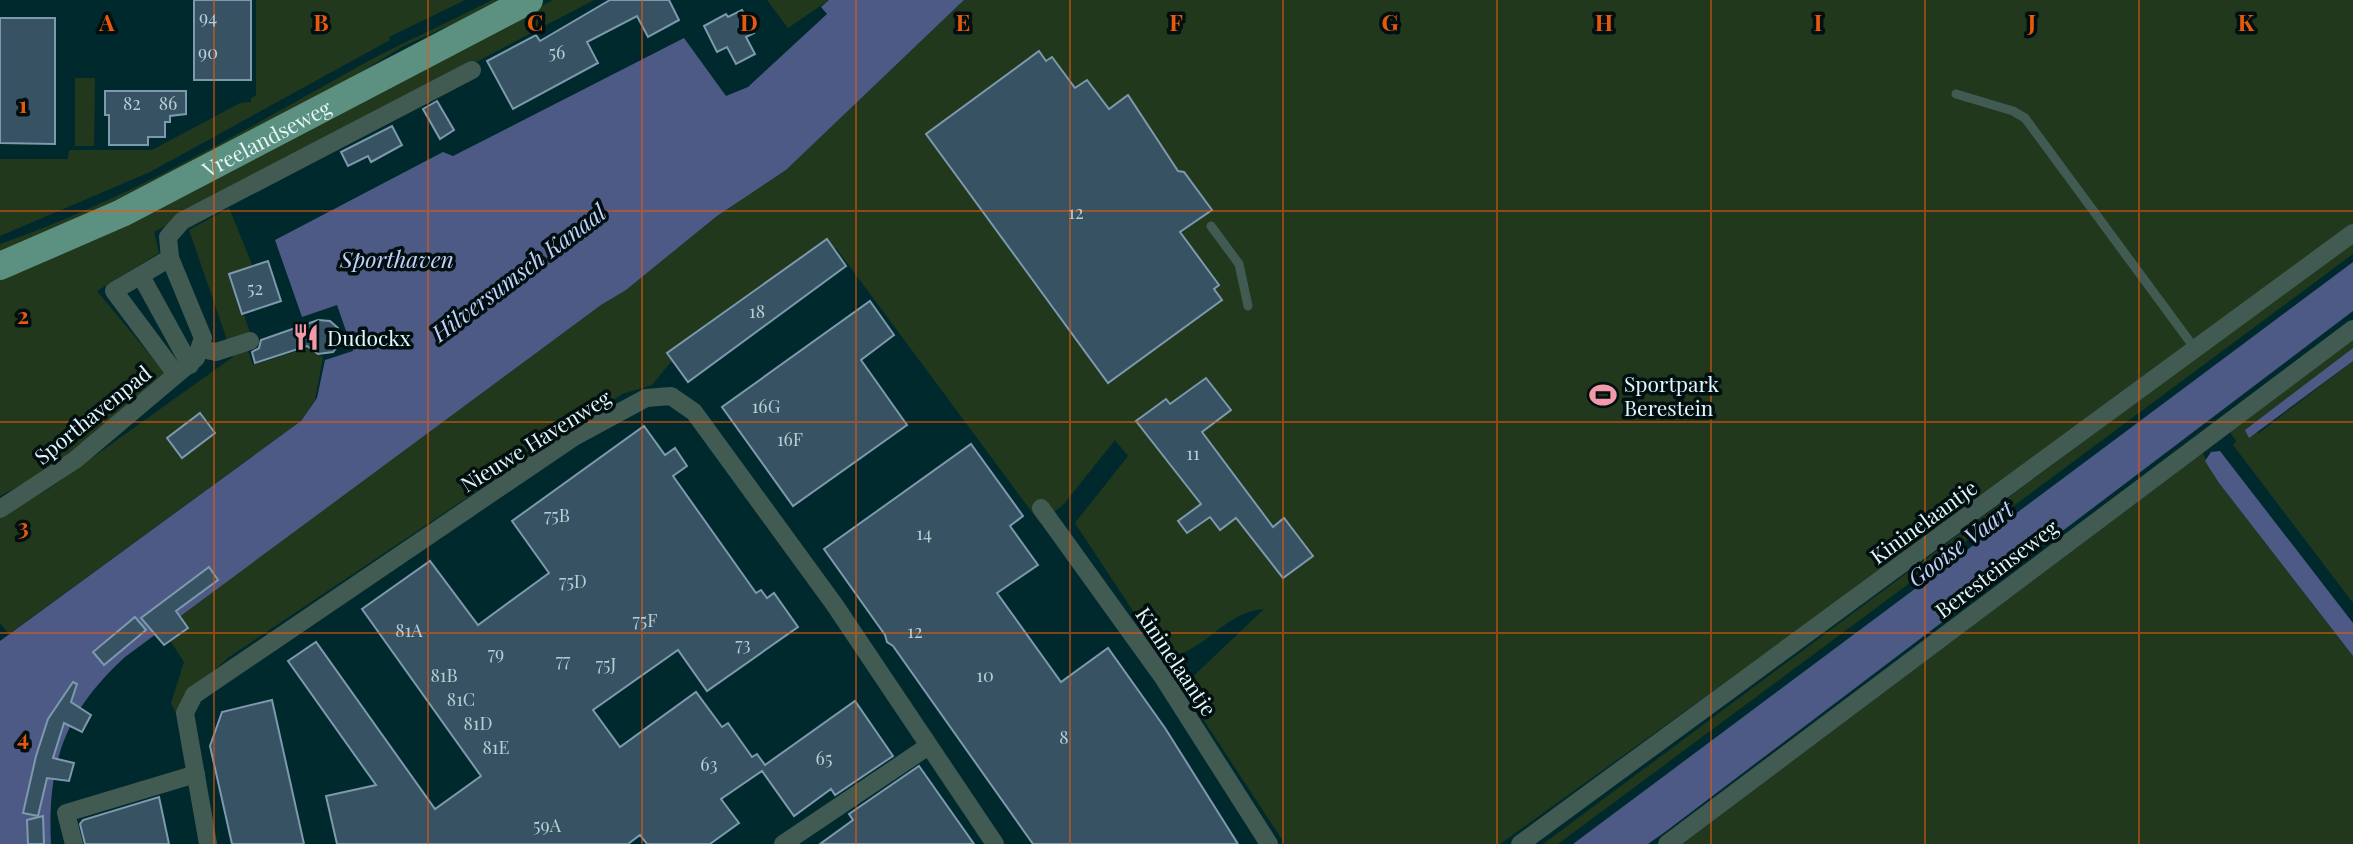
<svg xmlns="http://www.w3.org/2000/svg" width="2353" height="844" viewBox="0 0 2353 844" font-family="'Playfair Display',serif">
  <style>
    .green { fill: #22381d }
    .water { fill: #4d5a86 }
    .building { fill: #375263; stroke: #7c99ad; stroke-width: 2 }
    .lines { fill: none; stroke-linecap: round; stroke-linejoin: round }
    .lane { stroke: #415a52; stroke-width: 9 }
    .street { stroke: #415a52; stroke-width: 18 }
    .primary { stroke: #5c9181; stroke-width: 28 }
    .grid { fill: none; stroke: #e8590c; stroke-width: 2; stroke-opacity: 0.55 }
    .labels { text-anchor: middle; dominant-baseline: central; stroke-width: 7; stroke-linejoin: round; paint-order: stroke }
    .number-label { font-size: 18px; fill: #b7ced4 }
    .street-label { font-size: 21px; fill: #e2f7f9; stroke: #020f11 }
    .poi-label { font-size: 21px; fill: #e2f7f9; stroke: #020f11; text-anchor: start }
    .water-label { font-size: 23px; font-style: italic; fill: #c2d0fb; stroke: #020f11 }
    .grid-label { font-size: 23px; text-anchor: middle; font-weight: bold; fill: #e8590c; stroke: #020f11; stroke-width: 7; stroke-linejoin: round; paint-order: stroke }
  </style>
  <rect width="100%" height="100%" fill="#00292d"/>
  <!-- green -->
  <g class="green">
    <polygon points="256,0 465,0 389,37 390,40 150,172 0,236 0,159 68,159 69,150 152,150 240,103 251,102 251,98 256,95"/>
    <path d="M492 0H506L402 47 317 99 169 178 0 253V244C128 199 245 130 363 64 405 41 450 22 492 0Z"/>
    <polygon points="553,0 594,0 154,232 159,253 97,291 166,374 47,471 0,496 0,279 161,205"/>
    <polygon points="767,0 829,0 788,28"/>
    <path d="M964 0H2353V227L2187 351 1500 844H1285L1182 687 1264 609C1223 612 1204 654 1164 658L1075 523 1128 456 1115 440 1063 505 1040 523 836 248 669 364 652 385 622 394 229 657 187 695 176 714 171 703 184 662 162 628 601 305 626 290 717 216 786 170Z"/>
    <polygon points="75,78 95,78 94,146 75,146"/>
    <polygon points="229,208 254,269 231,277 254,344 247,348 253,365 307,348 323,357 315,400 301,421 9,634 0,623 0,516 50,488 233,357 189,230"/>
    <polygon points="2353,241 2353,254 1558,844 1543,844"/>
    <polygon points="2353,338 2353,348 2245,430 2259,433 2353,361 2353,603 2233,445 2236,441 2230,432"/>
    <polygon points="2202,452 2219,483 2353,656 2353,844 1681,844"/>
  </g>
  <!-- water -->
  <g class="water">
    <path d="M829 0H964L786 170 717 216 626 290 601 305 125 657C65 712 47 763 51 844H0V641L301 421 317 398 325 360 353 351 337 305 302 317 275 240 443 152 453 156 684 38 726 96 748 87 827 14 821 7Z"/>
    <polygon points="2353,262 2353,311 1665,832 1648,844 1573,844"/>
    <polygon points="2353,348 2353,361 2249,438 2245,430"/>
    <polygon points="2220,451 2353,623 2353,656 2219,483 2205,461 2211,452"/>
  </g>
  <!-- building -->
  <g class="building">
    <rect x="194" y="0" width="57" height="80"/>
    <polygon points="610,0 669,0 679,20 648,37 637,16 587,42 598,63 513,109 487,61 536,35 540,41"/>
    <polygon points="742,10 754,33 746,37 755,54 736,64 727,47 717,52 704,26 726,14 728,17"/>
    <polygon points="0,18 55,18 55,144 0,143"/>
    <polygon points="1039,51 1046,61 1052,57 1075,88 1087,80 1109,109 1128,95 1178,171 1184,172 1212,210 1180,232 1219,285 1214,289 1222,300 1108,383 926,134"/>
    <polygon points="105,91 186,91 186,114 170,116 170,122 165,122 165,137 148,137 148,145 109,145 109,115 105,115"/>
    <polygon points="437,101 454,130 440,139 423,109"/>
    <polygon points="392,126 402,145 371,162 368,156 348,166 341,152"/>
    <polygon points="827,239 846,266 688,382 667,353"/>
    <polygon points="268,261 281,301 242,314 229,274"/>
    <polygon points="870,301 894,335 861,360 907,425 793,506 722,407"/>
    <polygon points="318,320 330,321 338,328 340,343 333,352 318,354 307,346 255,363 252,352 259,348 261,340"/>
    <polygon points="1206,378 1231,410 1202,432 1273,527 1284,518 1313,556 1283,578 1236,518 1220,530 1210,517 1187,533 1178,521 1201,504 1136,421 1166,399 1170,404"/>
    <polygon points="200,413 215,433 182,458 167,438"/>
    <polygon points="644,426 665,455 675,448 687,466 673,476 756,593 761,590 767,598 774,593 798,627 707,691 678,650 593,710 620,747 696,692 722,727 728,723 752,757 757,754 765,765 855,701 893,756 835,795 831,789 794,816 762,771 721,799 739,823 710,844 647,844 640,835 628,844 337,844 326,796 376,785 288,661 316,642 435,809 481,776 362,609 430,561 478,625 549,573 512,521"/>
    <polygon points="971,444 1023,516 1010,526 1038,565 997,593 1061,682 1108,648 1165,728 1238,844 1033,844 893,646 887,642 885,635 824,549"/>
    <polygon points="209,567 218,580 176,611 188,628 164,645 141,618"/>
    <polygon points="135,617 146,630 104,665 93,652"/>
    <polygon points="73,682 77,684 71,702 91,715 82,732 64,723 53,758 74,763 69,781 47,778 38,816 23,813 36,756 48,719"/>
    <polygon points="272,700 304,844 232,844 210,746 222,712"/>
    <polygon points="919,766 974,844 820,844 853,820 849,814"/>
    <polygon points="159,797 169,844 85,844 80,824 83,820"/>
    <polygon points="43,816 44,844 28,844 27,820"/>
  </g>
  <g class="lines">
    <!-- lane -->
    <g class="lane">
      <polyline points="1956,94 2013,111 2025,118 2196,350"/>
      <polyline points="1211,226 1239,264 1248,306"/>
    </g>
    <!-- street -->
    <g class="street">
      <polyline points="170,258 168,237 182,221 472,70"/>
      <polyline points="141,276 190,365"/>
      <polyline points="201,349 216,352 250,341"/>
      <polyline points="1041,508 1162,676 1269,844"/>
      <polyline points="0,509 75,460 196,358 203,338 170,258 114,291 176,374"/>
      <polyline points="74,844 66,813 196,774"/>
      <polyline points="208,844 185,713 194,695 574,437 646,398 671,396 694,412 834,604 995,844"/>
      <polyline points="783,844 927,747"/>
      <polyline points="1520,844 2353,233"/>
      <polyline points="1667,844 2353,329"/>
    </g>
    <!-- primary -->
    <path class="primary" id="s1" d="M0 266 122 213 529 0"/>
  </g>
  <!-- grid -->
  <path class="grid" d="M214 0V844M428 0V844M642 0V844M856 0V844M1070 0V844M1283 0V844M1497 0V844M1711 0V844M1925 0V844M2139 0V844M0 211H2353M0 422H2353M0 633H2353"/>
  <!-- icons -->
  <defs>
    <symbol id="restaurant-bare" viewBox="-9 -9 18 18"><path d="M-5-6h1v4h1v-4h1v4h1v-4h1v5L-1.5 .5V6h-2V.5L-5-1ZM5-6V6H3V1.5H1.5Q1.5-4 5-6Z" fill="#f39aaa" stroke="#020f11" stroke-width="2.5" paint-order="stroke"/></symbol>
    <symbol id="stadium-bare" viewBox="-9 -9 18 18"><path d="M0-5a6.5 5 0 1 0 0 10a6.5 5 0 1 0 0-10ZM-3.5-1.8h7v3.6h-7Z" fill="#f39aaa" stroke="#020f11" stroke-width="2.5" paint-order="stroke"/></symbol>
  </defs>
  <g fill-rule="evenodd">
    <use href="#restaurant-bare" x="287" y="318" width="38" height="38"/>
    <use href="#stadium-bare" x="1584" y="376" width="38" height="38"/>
  </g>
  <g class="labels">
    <!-- number labels -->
    <g class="number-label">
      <text x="208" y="17">94</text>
      <text x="208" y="52">90</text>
      <text x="557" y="52">56</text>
      <text x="132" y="103">82</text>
      <text x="168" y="103">86</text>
      <text x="1076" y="212">12</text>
      <text x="255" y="288">52</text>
      <text x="757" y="311">18</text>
      <text x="766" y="406">16G</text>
      <text x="790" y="439">16F</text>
      <text x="1193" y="453">11</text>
      <text x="557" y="515">75B</text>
      <text x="924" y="533">14</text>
      <text x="573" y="581">75D</text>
      <text x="645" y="620">75F</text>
      <text x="409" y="630">81A</text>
      <text x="915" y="631">12</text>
      <text x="743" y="644">73</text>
      <text x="496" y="653">79</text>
      <text x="563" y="660">77</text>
      <text x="606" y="664">75J</text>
      <text x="444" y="675">81B</text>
      <text x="985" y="675">10</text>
      <text x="461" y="699">81C</text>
      <text x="478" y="723">81D</text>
      <text x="1064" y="737">8</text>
      <text x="496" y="747">81E</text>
      <text x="824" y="758">65</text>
      <text x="709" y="764">63</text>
      <text x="547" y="825">59A</text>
    </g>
    <!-- street labels -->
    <g class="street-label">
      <text stroke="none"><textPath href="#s1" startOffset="296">Vreelandseweg</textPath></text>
      <text transform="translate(92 414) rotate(-39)">Sporthavenpad</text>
      <text transform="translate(535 440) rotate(-32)">Nieuwe Havenweg</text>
      <text transform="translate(1923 521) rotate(-36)">Kininelaantje</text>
      <text transform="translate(1996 568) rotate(-37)">Beresteinseweg</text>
      <text transform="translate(1177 661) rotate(56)">Kininelaantje</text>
    </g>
    <!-- poi labels -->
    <g class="poi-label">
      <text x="327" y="337">Dudockx</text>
      <text x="1624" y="383">Sportpark<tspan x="1624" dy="24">Berestein</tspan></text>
    </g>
    <!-- water labels -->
    <g class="water-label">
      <text x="397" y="258">Sporthaven</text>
      <text transform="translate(518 272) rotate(-37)">Hilversumsch Kanaal</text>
      <text transform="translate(1960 543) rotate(-37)">Gooise Vaart</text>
    </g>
  </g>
  <g class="grid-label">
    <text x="107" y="31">A</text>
    <text x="321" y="31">B</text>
    <text x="535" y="31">C</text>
    <text x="749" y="31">D</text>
    <text x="963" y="31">E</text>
    <text x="1176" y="31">F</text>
    <text x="1390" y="31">G</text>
    <text x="1604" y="31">H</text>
    <text x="1818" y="31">I</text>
    <text x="2032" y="31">J</text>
    <text x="2246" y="31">K</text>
    <text x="23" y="113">1</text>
    <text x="23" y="324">2</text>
    <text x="23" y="535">3</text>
    <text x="23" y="746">4</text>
  </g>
</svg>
